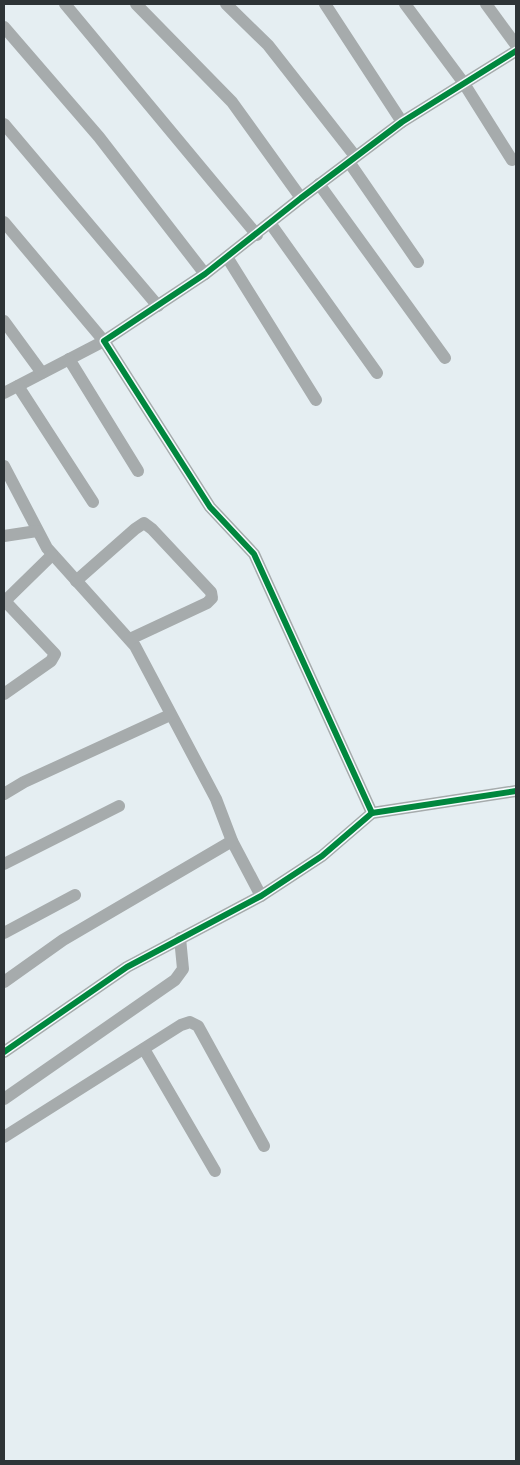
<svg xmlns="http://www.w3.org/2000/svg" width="520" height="1465" viewBox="0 0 520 1465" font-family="'Fira Sans',sans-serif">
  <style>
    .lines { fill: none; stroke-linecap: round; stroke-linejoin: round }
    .minor { stroke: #a6abac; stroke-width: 12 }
    .cycleway-casing { stroke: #f5fcfe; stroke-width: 9 }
    .cycleway { stroke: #00873e; stroke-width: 6 }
  </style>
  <rect width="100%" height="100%" fill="#e5eef2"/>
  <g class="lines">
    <!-- minor -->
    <g class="minor">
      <polyline points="65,4 257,235"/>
      <polyline points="136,4 232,102 301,198"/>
      <polyline points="226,4 268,45 355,156"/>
      <polyline points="325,4 402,122"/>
      <polyline points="405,4 463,82 512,160"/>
      <polyline points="486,4 516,45"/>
      <polyline points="4,27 99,137 205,274"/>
      <polyline points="4,124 158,306"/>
      <polyline points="349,162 418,262"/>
      <polyline points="319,184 445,358"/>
      <polyline points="4,222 104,341 4,393"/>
      <polyline points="270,223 377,373"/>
      <polyline points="227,257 316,400"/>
      <polyline points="4,321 42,373"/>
      <polyline points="69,359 138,471"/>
      <polyline points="18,386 93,502"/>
      <polyline points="4,466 47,548 135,646 216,799 232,841 261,896"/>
      <polyline points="4,536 37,531"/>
      <polyline points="76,581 135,529 144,523 152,529 211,592 212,598 207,603 130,639"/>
      <polyline points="4,600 55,654 51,661 4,694"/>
      <polyline points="5,601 52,555"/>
      <polyline points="4,794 24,782 170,715"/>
      <polyline points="372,813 254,554 210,507 104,341 205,274 301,198 402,122 516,51"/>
      <polyline points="4,864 119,806"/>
      <polyline points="4,933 75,895"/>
      <polyline points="4,982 63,940 232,841"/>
      <polyline points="144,1049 215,1171"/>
      <polyline points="4,1052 127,967 261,896 322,856 372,813 516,791"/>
      <polyline points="4,1099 175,980 183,969 180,938"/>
      <polyline points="4,1137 181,1025 190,1022 198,1026 264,1146"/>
    </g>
    <defs>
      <g id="cycleway">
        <polyline points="372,813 254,554 210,507 104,341 205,274 301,198 402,122 516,51"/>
        <polyline points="4,1052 127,967 261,896 322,856 372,813 516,791"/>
      </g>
    </defs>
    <!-- cycleway casing -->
    <use href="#cycleway" class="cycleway-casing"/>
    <!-- cycleway -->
    <use href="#cycleway" class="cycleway"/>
  </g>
  <!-- border -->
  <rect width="520" height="1465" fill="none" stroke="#2d3336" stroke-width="10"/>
</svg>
